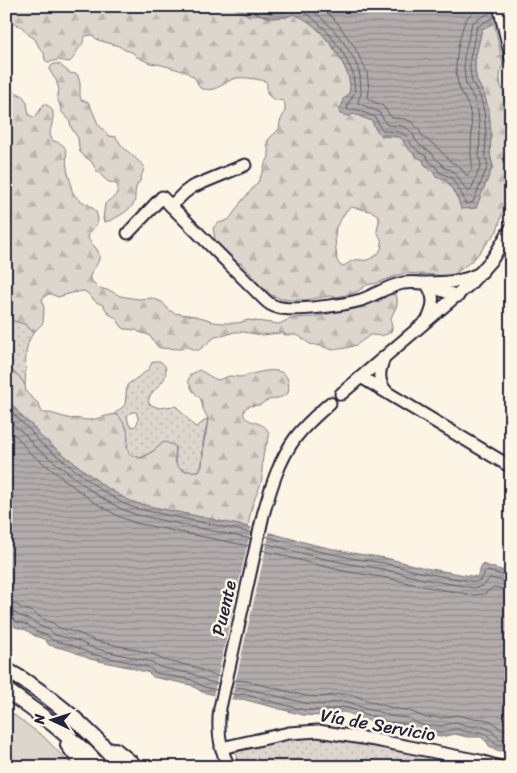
<svg xmlns="http://www.w3.org/2000/svg" width="517" height="773" viewBox="0 0 517 773" font-family="Sriracha,sans-serif">
  <style>
    .grass { fill: url(#grass-dots); stroke: #7f7c84; fill-rule: evenodd }
    .forest { fill: url(#forest-firs); stroke: #7f7c84; fill-rule: evenodd }
    .park { fill: #dcd6cc; stroke: #7f7c84 }
    .water { fill: url(#water-rules); stroke: #78757e }
    .pier { fill: #fcf5e5 }
    .lines { fill: none; stroke-linecap: round; stroke-linejoin: round }
    .shore { stroke: #5c5a68; stroke-width: 1 }
    .minor-casing { stroke: #22223b; stroke-width: 15 }
    .major-casing { stroke: #22223b; stroke-width: 18 }
    .minor { stroke: #fcf5e5; stroke-width: 11 }
    .major { stroke: #fcf5e5; stroke-width: 14 }
    .labels { text-anchor: middle; dominant-baseline: central; stroke-width: 5; stroke-linejoin: round; paint-order: stroke }
    .street-label { font-size: 18px; fill: #22223b; stroke: #fcf5e5 }
  </style>
  <defs>
    <pattern id="grass-dots" width="8" height="8" patternUnits="userSpaceOnUse" patternTransform="scale(1.25)"><rect width="8" height="8" fill="#dcd6cc"/><path d="M2 2h.1M6 6h.1" fill="none" stroke="#bcb7b0" stroke-width="1.8" stroke-linecap="round"/></pattern>
    <pattern id="forest-firs" width="22" height="20" patternUnits="userSpaceOnUse" patternTransform="scale(1.25)"><rect width="22" height="20" fill="#dcd6cc"/><path d="M5 1l3.5 6h-7zM16 11l3.5 6h-7z" fill="#bcb7b0"/></pattern>
    <pattern id="water-rules" width="6" height="5" patternUnits="userSpaceOnUse" patternTransform="scale(1.25)"><rect width="6" height="5" fill="#b2adab"/><path d="M0 2.5h6" fill="none" stroke="#908c8c"/></pattern>
  </defs>
  <rect width="100%" height="100%" fill="#fcf5e5"/>
  <filter id="ink" filterUnits="userSpaceOnUse"><feTurbulence type="fractalNoise" baseFrequency=".02" numOctaves="2"/><feDisplacementMap in="SourceGraphic" scale="10" xChannelSelector="R" yChannelSelector="G"/><feConvolveMatrix kernelMatrix="1 2 1 2 8 2 1 2 1" color-interpolation-filters="sRGB"/></filter>
  <g filter="url(#ink)">
    <!-- grass -->
    <g class="grass">
      <path d="M6 313 14 321 25 324 32 331H35C22 346 27 366 25 385 21 379 18 377 14 373 10 370 10 367 6 364Z"/>
      <path d="M153 361H160L165 366C171 385 145 390 149 404L159 408 174 406 177 407 194 426 197 427 208 418C207 427 204 435 203 443 202 453 204 463 199 471 187 472 180 471 175 460L176 454 162 443C155 451 149 453 141 458L130 455 128 452 127 449 128 438 114 414 125 405 127 385 148 370ZM133 412H136C139 417 139 425 133 427L129 425 127 416 130 413Z"/>
      <polygon points="330,735 488,767 241,767 237,761 236,755 241,747 295,736"/>
    </g>
    <!-- forest -->
    <g class="forest">
      <path d="M6 6H230L250 16 258 14 271 18 286 17 294 14C298 16 304 18 308 21 324 33 352 68 350 90 349 97 342 105 339 111L354 114 372 121 376 130 382 136 400 137 416 156 423 160 425 165 433 171 436 177 447 180 458 199 493 166 490 155 491 134 484 94 477 81 475 70V59L482 29 494 22 503 65 501 69 500 78 501 86 504 93 511 128V167L507 202 503 211 497 231 474 259 452 276 404 273 377 283 367 285 358 291 351 294 336 297 329 296 305 300H294L281 299 269 294 257 285 255 282 253 275 250 273 241 263 234 262 222 252 215 239 213 228C219 221 221 223 228 220 231 218 239 205 241 202L258 182 263 171 265 164 269 157V154L267 143 268 140 279 129 280 122 285 111V104L283 101 273 99 267 94V83L265 81C256 79 241 76 233 79 219 85 216 93 200 88L195 78 186 72 162 65 150 63 137 57 132 52 125 50 119 46 98 40 92 35 85 36C83 45 81 45 77 51 74 56 74 59 69 62L59 60 48 62 45 60 44 53 39 47 35 39 29 35 22 27 9 21 6 18ZM351 207C358 209 380 210 379 220 379 224 377 228 377 232 386 244 382 255 367 260 363 261 359 259 355 260 349 261 347 266 341 266L337 261 335 238 336 227 346 211Z"/>
      <path d="M55 64H59L70 73 77 74C83 86 78 90 81 100L88 102 90 105 98 124 109 136 116 137 122 146 144 166C144 171 141 176 140 181 138 184 136 185 136 188 134 193 136 199 134 203 131 210 111 222 104 222L103 219 105 204C113 195 117 200 118 185L107 181 97 171 91 161 85 157 80 152 79 148 78 138 72 129 69 120 62 112 57 97 59 90 56 80 51 73 50 68 52 65Z"/>
      <path d="M6 90C15 92 24 93 27 103 28 107 28 111 29 115L33 117 36 116 44 104C60 109 50 124 50 135L53 141C71 144 65 156 67 168 67 172 69 176 70 180 71 182 71 185 71 187 76 207 94 199 98 218 99 226 89 230 88 238 90 242 92 244 95 247 105 258 95 266 90 275V279L99 288 111 291 120 296 138 299 152 298 162 302 169 310 174 313 195 316 207 319 213 322 223 323H238L248 320 279 324 292 318 315 317 322 315 329 314 335 311 353 309 380 301 389 294 396 295C400 304 394 310 391 318 390 323 395 330 389 333 383 337 376 335 370 335L362 341 356 345 346 348 333 350 321 346 310 344 299 336 295 335H286L281 333 262 335 243 332H234L226 335 215 337 199 350H195L189 347 179 349 161 348 158 347 149 335 139 332 136 330 125 329 122 327 116 318 109 314 103 305 96 302 86 292 83 291 72 293 58 297 51 294H48L42 299 44 309 43 323 35 331H32L25 324 14 321 6 313Z"/>
      <path d="M6 364 9 366 13 372 19 376 25 385 26 392 32 398 38 403 41 410 43 413H50L71 419C77 417 82 420 88 420 98 420 109 413 118 415 121 419 125 424 127 430 129 438 125 448 130 455L141 458C150 453 155 451 162 443L165 442 175 446C176 451 175 454 175 459 175 472 190 472 199 471L202 466 204 441 206 434 208 418 203 409 201 399 193 391 188 381 190 375 199 370C206 373 211 378 218 380 222 379 226 377 229 376 235 376 240 378 245 376 257 373 284 363 288 381 289 385 289 389 288 393 280 400 274 397 266 401 263 402 263 404 260 405 254 406 245 404 244 412 241 425 269 419 269 436 269 441 265 446 264 451 262 460 262 469 262 478 261 486 254 499 252 507 250 514 249 520 248 527L139 504 126 499 104 486 41 437 33 426 23 418 6 397Z"/>
    </g>
    <!-- park -->
    <polygon class="park" points="6,709 44,737 73,767 6,767"/>
    <!-- water -->
    <g class="water">
      <path d="M230 6H511V29L496 22 482 29 475 59V70L477 81 484 94 489 110 491 134 490 155 493 166 476 208 461 209 458 199 447 181 436 177 433 171 425 165 423 160 416 156 406 147 404 141 400 137 382 136 376 130 372 121 354 114 348 116 340 114 339 111 342 105 343 99C346 97 349 95 350 90 352 73 332 43 320 31 312 24 304 18 294 14L286 17 270 18 258 14 250 16Z"/>
      <polygon points="6,397 23,418 33,426 41,437 104,486 126,499 139,504 248,527 315,545 352,553 386,558 425,568 477,577 482,564 511,573 511,749 507,749 500,751 497,750 490,747 486,741 481,737 467,737 455,734 441,737 434,736 426,737 415,735 405,729 384,726 381,724 363,719 348,713 342,712 323,716 303,715 242,699 237,700 202,692 191,685 153,677 149,673 128,667 90,659 72,651 49,645 44,639 35,636 26,630 15,627 6,620"/>
    </g>
    <!-- pier -->
    <g class="pier">
      <polygon points="491,6 509,6 511,14 511,32 496,24 495,25"/>
      <polygon points="252,525 270,530 231,701 213,697"/>
    </g>
    <g class="lines">
      <!-- shore -->
      <g class="shore">
        <polyline points="241,6 251,10 259,9 271,13 284,12 292,9 295,9 309,15 325,29 342,51 353,73 355,92 351,99 348,103 347,109 349,110 355,109 375,117 380,127 384,131 400,132 404,134 408,138 411,144 419,152 426,156 430,162 436,167 440,173 451,177 463,196 465,203 467,204 473,202 488,165 485,156 486,134 484,111 480,96 472,82 470,70 470,58 477,27 480,25 494,17"/>
        <path d="M304 6C325 15 356 53 360 76 360 81 361 87 361 92 361 96 358 99 358 103L379 112 387 125 402 126 407 128 413 134 416 141 422 147 431 152 435 158 441 163 444 168 451 170 455 173 467 191 469 192 471 190 481 165 479 156 480 134 478 112 474 99 466 84 464 70V56L472 23 476 20 493 11"/>
        <path d="M320 6 336 21 354 46 367 72 369 90 368 99 383 106 392 118 405 119 412 122 419 130 423 137 436 146 450 161 460 167 467 176C474 169 472 163 471 155 471 140 473 127 470 112 468 102 461 94 458 84 454 67 457 51 461 34 463 28 464 21 468 17 472 12 479 9 484 6"/>
        <polyline points="6,405 20,421 30,430 38,441 101,490 124,504 138,509 252,533"/>
        <polyline points="6,415 15,426 25,434 34,446 97,495 121,509 137,515 251,539"/>
        <polyline points="6,427 19,439 29,452 92,501 118,516 135,523 249,546"/>
        <polyline points="265,536 313,550 351,558 384,563 424,573 475,582 481,580 485,572 487,571 511,577"/>
        <polyline points="264,543 312,556 350,564 383,569 423,579 474,588 483,586 490,578 511,583"/>
        <polyline points="262,550 310,563 348,572 382,577 422,586 473,595 484,594 494,587 511,591"/>
        <polyline points="6,602 14,603 23,609 33,612 43,619 53,623 59,628 78,633 96,641 133,649 155,655 163,660 195,667 210,674 220,677"/>
        <polyline points="6,610 12,611 20,616 31,620 40,626 50,630 55,635 76,640 93,648 152,662 159,667 193,674 207,681 218,684"/>
        <polyline points="6,616 10,617 17,622 28,625 37,632 47,635 52,640 74,646 91,654 129,662 150,668 156,673 192,680 204,687 217,690"/>
        <polyline points="233,680 246,681 306,696 322,697 339,694 350,694 369,701 386,706 392,708 410,711 426,718 434,717 441,718 456,715 470,718 483,719 491,721 502,730 511,730"/>
        <polyline points="232,687 244,688 305,703 322,705 341,701 349,702 366,709 384,713 389,716 408,718 419,724 426,726 434,725 441,726 456,722 469,726 482,726 492,731 499,739 511,738"/>
        <polyline points="230,693 237,695 243,694 304,710 323,711 342,707 349,708 364,714 382,719 387,722 406,724 416,730 426,732 434,731 441,732 456,729 468,732 481,732 488,736 494,743 498,745 507,744 511,744"/>
      </g>
      <defs>
        <g id="minor">
          <polyline points="499,6 511,58"/>
          <polyline points="171,206 184,193 192,187 245,165"/>
          <path d="M128 233 162 197 264 299C268 303 272 306 277 307 293 312 344 305 361 300 375 295 388 286 403 283 411 282 418 283 426 283 446 283 464 282 482 272"/>
          <path d="M428 286C435 297 434 307 428 319"/>
          <polyline points="429,286 458,296"/>
          <path d="M384 358C379 370 377 381 386 391"/>
          <polyline points="361,377 511,467"/>
          <polyline points="341,394 470,284 493,258 511,228"/>
          <polyline points="221,748 289,733 318,731 375,740 480,761 500,767"/>
          <path d="M229 767C219 748 217 729 220 708L263 515C271 487 279 460 296 437 306 424 318 414 330 403"/>
        </g>
        <g id="major">
          <path d="M6 670C50 694 89 729 122 767"/>
          <polyline points="6,690 53,724 86,752 100,767"/>
          <polyline points="68,745 85,767"/>
          <polyline points="115,750 136,767"/>
        </g>
      </defs>
      <!-- minor casing -->
      <use href="#minor" class="minor-casing"/>
      <!-- major casing -->
      <use href="#major" class="major-casing"/>
      <!-- minor -->
      <use href="#minor" class="minor"/>
      <!-- major -->
      <use href="#major" class="major"/>
    </g>
  </g>
  <g class="labels">
    <!-- street labels -->
    <g class="street-label">
      <text transform="translate(224 608) rotate(-77)">Puente</text>
      <text transform="translate(378 725) rotate(10)">Vía de Servicio</text>
    </g>
  </g>
  <!-- margin -->
  <rect width="517" height="773" fill="none" stroke="#fcf5e5" stroke-width="25"/>
  <rect x="12" y="12" width="492" height="748" fill="none" stroke="#22223b" stroke-width="2" filter="url(#ink)"/>
  <!-- north arrow -->
  <g transform="translate(52 720) rotate(274)" stroke="#fcf5e5" stroke-width="4" paint-order="stroke">
  <path d="M0-4L9 19L0 12L-9 19Z" fill="#22223b"/>
  <text y="-8" font-size="14" font-weight="bold" text-anchor="middle" fill="#22223b">N</text>
  </g>
</svg>
